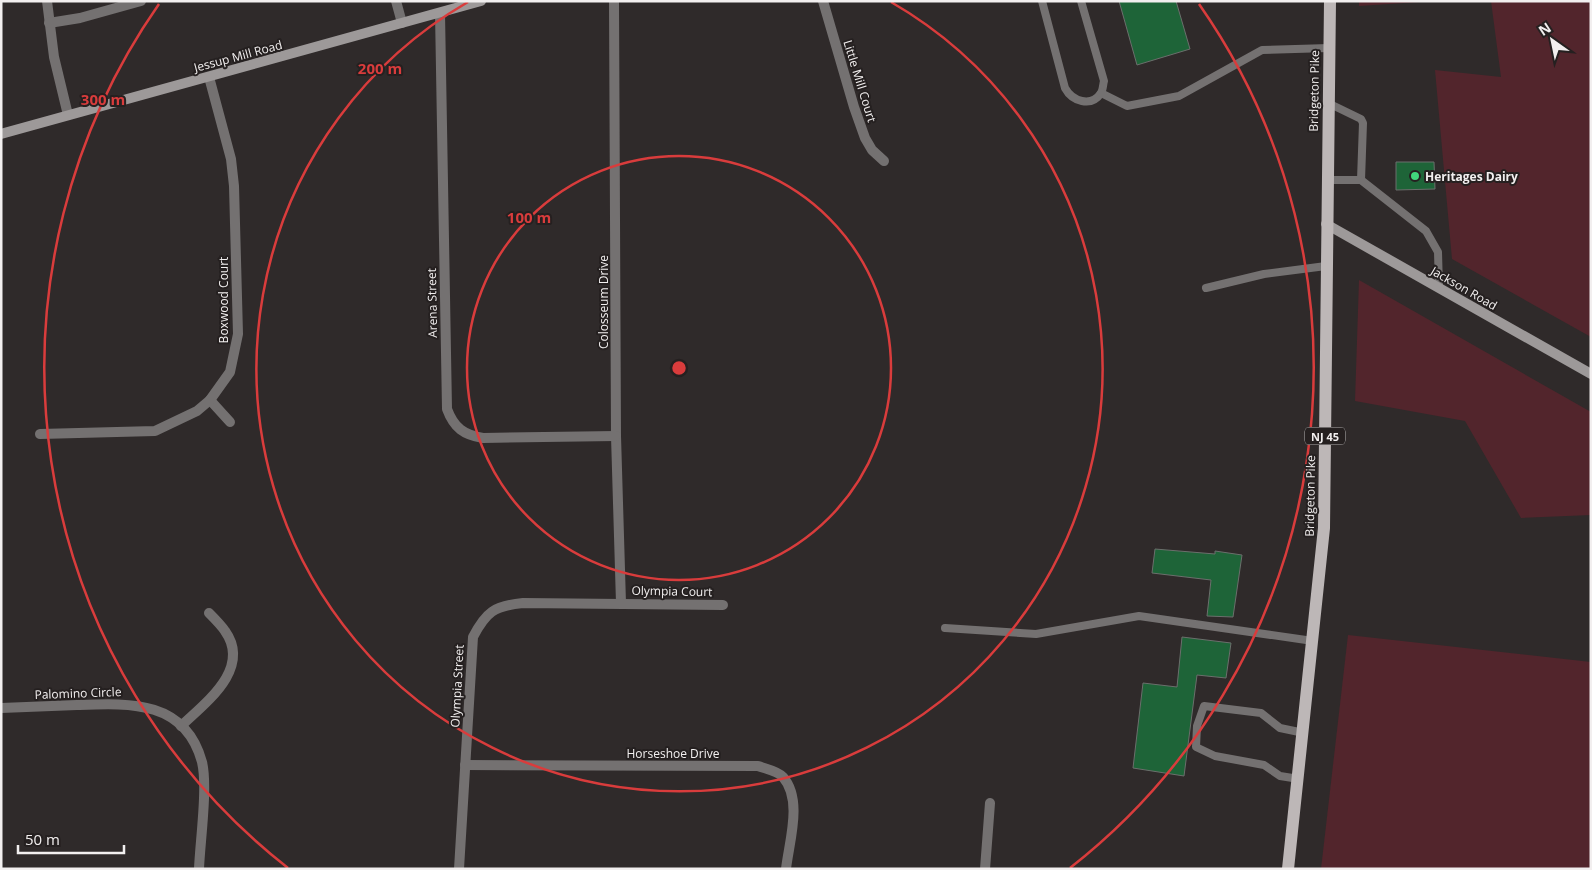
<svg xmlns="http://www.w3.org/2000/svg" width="1592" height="870" viewBox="0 0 1592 870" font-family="'Open Sans',sans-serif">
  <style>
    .green { fill: #52252c }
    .building { fill: #1e6438; stroke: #6b6f6c }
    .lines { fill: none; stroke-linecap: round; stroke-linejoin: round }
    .lane { stroke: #747171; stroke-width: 8 }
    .street { stroke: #747171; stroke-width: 10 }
    .secondary { stroke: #9d9999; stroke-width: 10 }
    .primary { stroke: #bdb7b7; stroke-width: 12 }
    .ring { fill: none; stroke: #d93c3c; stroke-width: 2.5 }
    .poi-dot { fill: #41d77c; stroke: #252020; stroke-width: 2 }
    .labels { text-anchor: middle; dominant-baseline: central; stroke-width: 4; stroke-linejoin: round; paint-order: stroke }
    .shield { fill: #252020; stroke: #b4b1b1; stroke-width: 1 }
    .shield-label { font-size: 11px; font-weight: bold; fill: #f2efef }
    .street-label { font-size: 12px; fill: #f2efef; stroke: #252020 }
    .poi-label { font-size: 12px; font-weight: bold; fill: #f2efef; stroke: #252020; text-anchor: start }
    .centre { fill: #d93c3c; stroke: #252020; stroke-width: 2.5 }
    .ring-label { font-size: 15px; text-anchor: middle; font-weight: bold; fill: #d93c3c; stroke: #252020; stroke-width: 4; stroke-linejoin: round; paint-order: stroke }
  </style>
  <rect width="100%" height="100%" fill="#2f2a2a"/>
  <!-- green -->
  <g class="green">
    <polygon points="1359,1 1434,1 1359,6"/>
    <polygon points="1491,1 1591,1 1591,337 1452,259 1435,70 1501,77"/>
    <polygon points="1359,280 1591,412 1591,515 1521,518 1465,421 1355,401"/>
    <polygon points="1348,635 1591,662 1591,869 1321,869"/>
  </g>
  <!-- building -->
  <g class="building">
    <polygon points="1119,1 1176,1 1190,49 1137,65"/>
    <polygon points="1396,162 1434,162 1435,189 1396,190"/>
    <polygon points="1155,549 1215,554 1215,551 1242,555 1233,617 1207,616 1211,580 1152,573"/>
    <polygon points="1182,637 1231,643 1226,678 1197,675 1184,776 1133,768 1143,683 1177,687"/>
  </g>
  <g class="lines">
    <!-- lane -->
    <g class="lane">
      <path d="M1042 1 1065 88C1072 101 1091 108 1101 93 1103 90 1103 84 1104 81L1081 1"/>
      <polyline points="1101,93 1127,106 1179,96 1262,50 1329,48"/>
      <polyline points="1328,103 1361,119 1363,123 1361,180"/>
      <polyline points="1327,180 1361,180 1426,231 1438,252 1439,288"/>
      <polyline points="1206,288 1264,274 1326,266"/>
      <polyline points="945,628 1036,634 1139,616 1313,641"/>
      <polyline points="1299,779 1280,776 1264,765 1215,756 1196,747 1197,726 1204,706 1261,713 1280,728 1304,733"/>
    </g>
    <!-- street -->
    <g class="street">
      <polyline points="47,1 54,57 68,115"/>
      <polyline points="396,1 402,23"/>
      <polyline points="614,1 616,436 621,603"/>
      <polyline points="823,1 854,107 865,138 872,150 884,161"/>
      <path d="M440 13 447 409C454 428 464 435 483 438L616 436"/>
      <polyline points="49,23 80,18 141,1"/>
      <polyline points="210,400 230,422"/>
      <polyline points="40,434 155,431 197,411 210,400 230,372 238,334 234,186 231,159 209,77"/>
      <path d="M1 708C27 707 52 706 77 705 130 703 185 700 202 762 208 787 200 842 199 869"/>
      <path d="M181 726C205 703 252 669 225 631 221 625 215 619 209 613"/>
      <path d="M465 765 758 766C766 769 778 771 783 777 803 800 789 842 786 869"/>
      <path d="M459 869 473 637C486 612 494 606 523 603L723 605"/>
      <polyline points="985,869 990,803"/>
    </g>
    <!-- secondary -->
    <g class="secondary">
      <polyline points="1,134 481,1"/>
      <polyline points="1326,224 1591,374"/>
    </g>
    <!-- primary -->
    <polyline class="primary" points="1288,869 1324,528 1330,1"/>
  </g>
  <!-- distance rings -->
  <g class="ring">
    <circle cx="679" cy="368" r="212"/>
    <path d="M891 2A423 423 0 1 1 468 2"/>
    <path d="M288 868A635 635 0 0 1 159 4M1199 4A635 635 0 0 1 1070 868"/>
  </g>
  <!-- markers -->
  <circle class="poi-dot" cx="1415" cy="176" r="5"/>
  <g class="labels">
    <!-- shield labels -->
    <rect class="shield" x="1305" y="427.5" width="40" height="17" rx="4"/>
    <g class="shield-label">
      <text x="1325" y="436">NJ 45</text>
    </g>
    <!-- street labels -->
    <g class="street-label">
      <text transform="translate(238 56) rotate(-15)">Jessup Mill Road</text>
      <text transform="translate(860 81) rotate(73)">Little Mill Court</text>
      <text transform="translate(1314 91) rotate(-89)">Bridgeton Pike</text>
      <text transform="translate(1464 288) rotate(30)">Jackson Road</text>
      <text transform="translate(223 300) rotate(-90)">Boxwood Court</text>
      <text transform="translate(603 302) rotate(-90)">Colosseum Drive</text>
      <text transform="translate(432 303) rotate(-91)">Arena Street</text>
      <text transform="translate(1310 496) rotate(-89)">Bridgeton Pike</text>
      <text transform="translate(672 591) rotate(1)">Olympia Court</text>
      <text transform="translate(457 686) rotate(-87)">Olympia Street</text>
      <text transform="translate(78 693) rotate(-2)">Palomino Circle</text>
      <text x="673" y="753">Horseshoe Drive</text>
    </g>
    <!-- poi labels -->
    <g class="poi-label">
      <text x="1425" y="176">Heritages Dairy</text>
    </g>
  </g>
  <circle cx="679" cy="368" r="8" class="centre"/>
  <g class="ring-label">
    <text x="380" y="74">200 m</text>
    <text x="103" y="105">300 m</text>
    <text x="529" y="223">100 m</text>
  </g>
  <!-- border -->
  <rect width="1592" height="870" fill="none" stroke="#f2efef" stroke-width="5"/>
  <!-- north arrow -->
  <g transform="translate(1552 40) rotate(327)" stroke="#252020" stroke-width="4" paint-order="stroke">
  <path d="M0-4L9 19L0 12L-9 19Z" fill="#f2efef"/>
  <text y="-8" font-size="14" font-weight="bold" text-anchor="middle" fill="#f2efef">N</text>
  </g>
  <!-- scale -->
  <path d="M18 845v8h106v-8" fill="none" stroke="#f2efef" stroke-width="2.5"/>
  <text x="25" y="845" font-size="15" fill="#f2efef" stroke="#252020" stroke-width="4" paint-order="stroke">50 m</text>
</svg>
